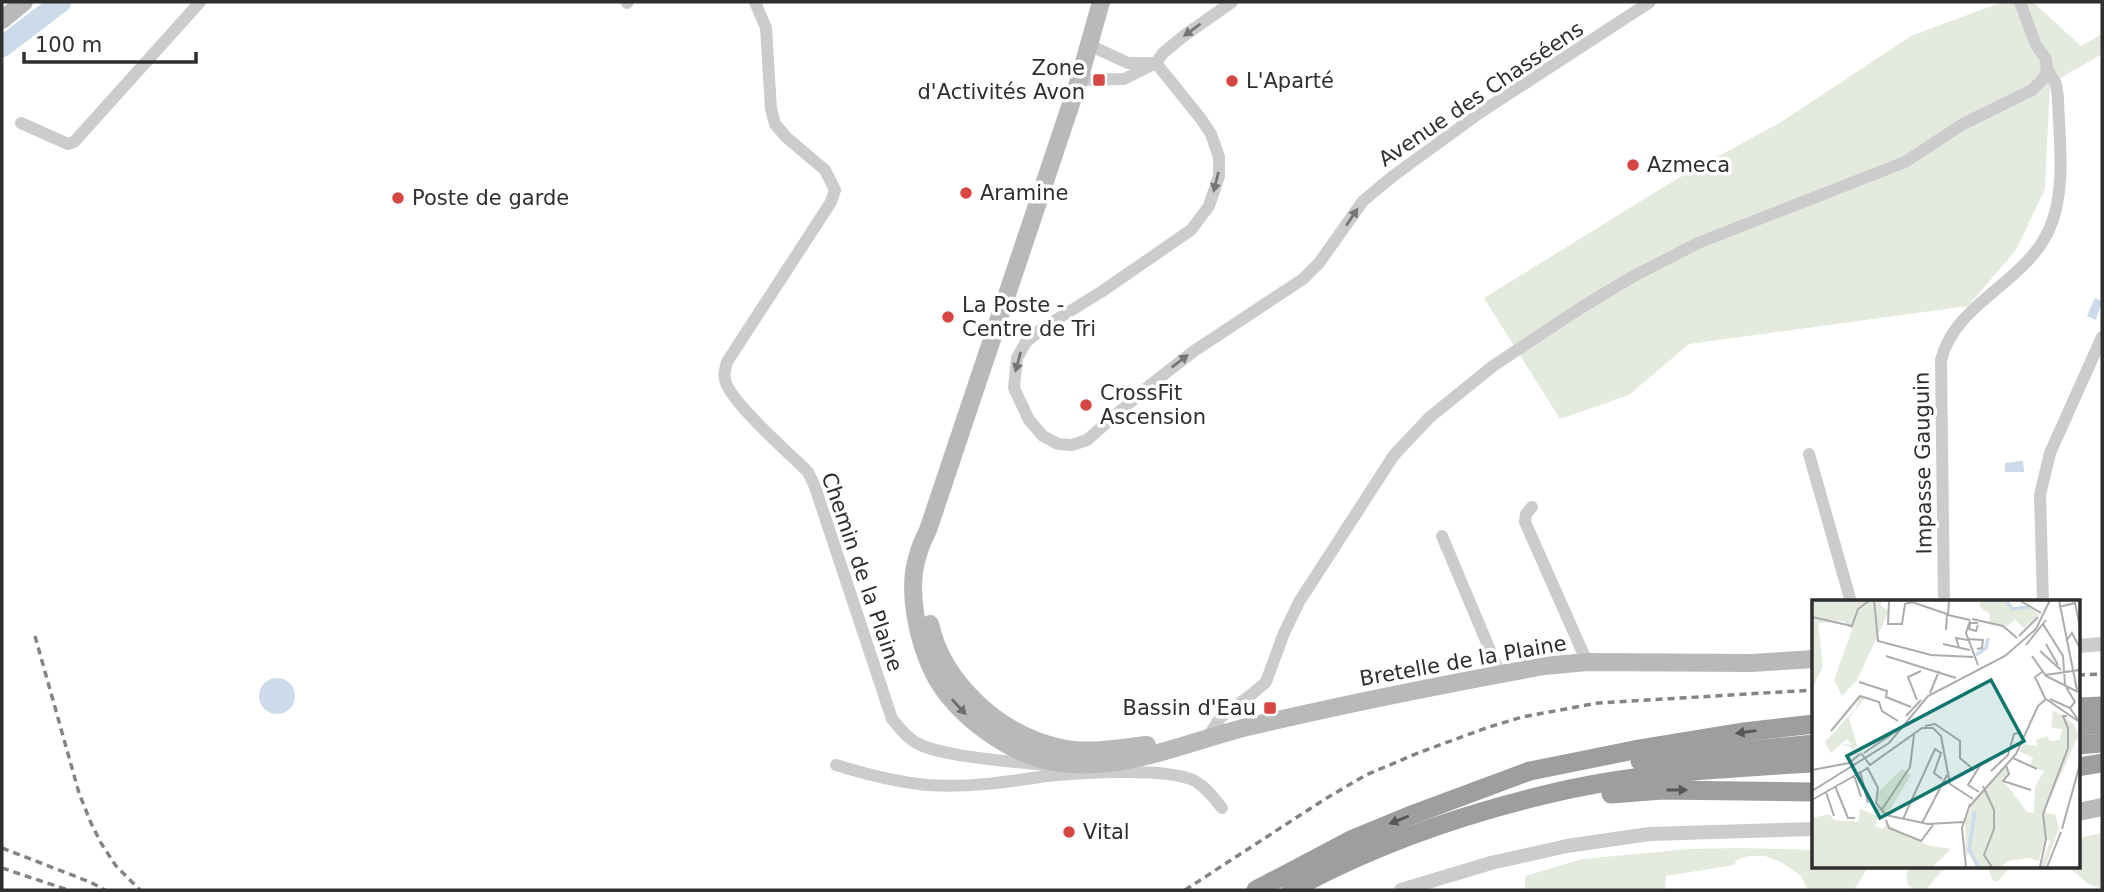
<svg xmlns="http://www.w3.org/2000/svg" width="2104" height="892" viewBox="0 0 2104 892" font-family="'DejaVu Sans',sans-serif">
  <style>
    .green { fill: #e4ebde }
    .water { fill: #ccdbe9 }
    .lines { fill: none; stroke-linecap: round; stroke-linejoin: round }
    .river { stroke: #ccdbe9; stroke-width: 21 }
    .minor { stroke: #ccc; stroke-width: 12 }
    .tertiary { stroke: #ccc; stroke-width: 14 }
    .secondary { stroke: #b9b9b9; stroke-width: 18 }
    .trunk { stroke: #9e9e9e; stroke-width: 19 }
    .rail { stroke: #848484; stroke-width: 3.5; stroke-dasharray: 7 5; stroke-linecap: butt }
    .oneway { fill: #767676 }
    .oneway2 { fill: #6d6d6d }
    .oneway3 { fill: #565656 }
    .poi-dot { fill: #d64642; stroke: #fff; stroke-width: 2.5 }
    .labels { text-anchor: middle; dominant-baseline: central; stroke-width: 7; stroke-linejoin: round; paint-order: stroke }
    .poi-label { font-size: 21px; fill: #2f2f2f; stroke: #fff; text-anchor: start }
    .street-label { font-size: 21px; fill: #2f2f2f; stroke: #fff }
    .inset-river { fill: none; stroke: #ccdbe9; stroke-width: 3.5 }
    .inset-road { fill: none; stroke: #acacac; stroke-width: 2 }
    .view { fill: #0f766e; fill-opacity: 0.15; stroke: #0f766e; stroke-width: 3.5 }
    .inset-edge { fill: none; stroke: #2f2f2f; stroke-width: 3.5 }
  </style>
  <rect width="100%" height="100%" fill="#fff"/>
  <!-- green -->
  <g class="green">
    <polygon points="2002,2 2033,2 2081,46 2102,34 2102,54 2050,84 2045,189 2016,250 1968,306 1689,344 1629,395 1560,419 1484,298 1675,180 1781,122 1911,36"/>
    <polygon points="2102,833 2102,889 2088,884 2068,866 2078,866 2078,838"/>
    <polygon points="1738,848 1813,850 1814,866 1869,866 1854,890 1808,890 1800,875 1781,862 1765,856 1748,856 1737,860 1734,865 1666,876 1665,890 1523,890 1525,888 1525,876 1582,859 1690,849"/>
    <polygon points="1910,866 1955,866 1941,872 1926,889 1918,890 1908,885 1906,874"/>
    <polygon points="1987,866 2011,866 1998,881 1993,881"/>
  </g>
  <!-- water -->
  <g class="water">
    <polygon points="2095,298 2102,301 2096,320 2087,316"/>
    <polygon points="2020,461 2023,461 2024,472 2005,472 2005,463"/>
    <circle cx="277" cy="696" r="18"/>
  </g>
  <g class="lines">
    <!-- river -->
    <polyline class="river" points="2,47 61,2"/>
    <!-- minor -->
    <g class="minor">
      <path d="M755 2 766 28 771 109 775 124 786 137 825 170 835 190 831 202 727 362C725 370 723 375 726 383 734 405 790 454 808 472L815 487 892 719C899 727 905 736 915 742 939 757 1012 761 1043 765"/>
      <polyline points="627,3 628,2"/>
      <polyline points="1089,45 1128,63 1152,63"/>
      <polyline points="1156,63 1201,119 1211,134 1219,157 1219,176 1209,206 1191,230 1101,292 1043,328 1026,342 1017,358 1014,388 1022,405 1029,420 1043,436 1058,444 1072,445 1087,440 1149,386 1194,351 1303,279 1319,263 1363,201 1393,176 1481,112 1650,2"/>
      <polyline points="1079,80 1124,79 1156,63 1163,53 1185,35 1232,2"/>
      <polyline points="21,123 68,144 74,142 200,2"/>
      <polyline points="1809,454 1851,602"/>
      <polyline points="1532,507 1526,514 1525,522 1587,662"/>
      <polyline points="1442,536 1500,674"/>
      <path d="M1944 602 1941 360C1955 303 2024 284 2049 230 2067 190 2059 140 2058 97L2056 84 2047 69"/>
      <polyline points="2043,602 2040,495 2050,453 2102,337"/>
      <polyline points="1208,737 1220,718 1252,694 1266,682 1284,633 1299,602 1394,455 1430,417 1493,366 1582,307 1632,277 1698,243 1905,162 1963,124 2032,90 2044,78 2047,69 2046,59 2036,45 2020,2"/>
      <path d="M836 765C865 774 896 782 927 785 967 788 1007 782 1047 776V766"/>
      <path d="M1047 776C1080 773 1167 767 1195 781 1206 787 1214 798 1222 808"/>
    </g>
    <!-- tertiary -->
    <g class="tertiary">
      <polyline points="2078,646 2102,644"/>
      <polyline points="1401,890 1491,863 1567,846 1649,834 1814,829"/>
    </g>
    <!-- secondary -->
    <g class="secondary">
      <path d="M1101 2 1079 80 928 530C924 538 920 546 918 555 906 590 918 642 934 674 956 716 1012 757 1060 763 1123 772 1187 742 1247 727 1345 704 1445 684 1544 666L1587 662 1751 663 1814 659"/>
      <polyline points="2,20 24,2"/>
      <path d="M930 624C943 684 1002 736 1061 748 1089 754 1119 748 1147 745"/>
      <polyline points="2078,812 2102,807"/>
    </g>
    <!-- trunk -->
    <g class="trunk">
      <polyline points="2078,707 2102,706"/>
      <polyline points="2078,726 2102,724"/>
      <polyline points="2078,745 2102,743"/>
      <polyline points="1640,761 1814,744"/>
      <polyline points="2078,767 2102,763"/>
      <polyline points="1611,794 1662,790 1814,792"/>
      <polyline points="1256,890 1353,839 1409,816 1530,771 1634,750 1744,732 1814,724"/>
      <path d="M1291 890C1370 847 1456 816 1544 795 1632 773 1724 768 1814 763"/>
    </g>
    <!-- rail -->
    <g class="rail">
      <polyline points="35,636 79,793 91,823 101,843 116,866 140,890"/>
      <polyline points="2078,675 2102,674"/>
      <polyline points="2,848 90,882 105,890"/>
      <polyline points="2,868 68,890"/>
      <polyline points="1185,890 1325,799 1366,775 1418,753 1486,728 1522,717 1598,703 1814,690"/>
    </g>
  </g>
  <!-- one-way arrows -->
  <defs><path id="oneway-solid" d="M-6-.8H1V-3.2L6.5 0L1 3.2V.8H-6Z" transform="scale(1.75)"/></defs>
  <g class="oneway">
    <use href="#oneway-solid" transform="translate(1192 30) rotate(144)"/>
    <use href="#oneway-solid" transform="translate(1216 182) rotate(104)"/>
    <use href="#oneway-solid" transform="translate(1352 217) rotate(-56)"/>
    <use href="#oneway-solid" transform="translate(1180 361) rotate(-38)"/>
    <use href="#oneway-solid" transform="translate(1018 362) rotate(105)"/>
  </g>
  <use class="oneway2" href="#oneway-solid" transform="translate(959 707) rotate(47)"/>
  <g class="oneway3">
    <use href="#oneway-solid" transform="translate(1746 732) rotate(172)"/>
    <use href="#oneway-solid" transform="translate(1677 790)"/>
    <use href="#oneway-solid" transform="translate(1399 820) rotate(158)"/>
  </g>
  <!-- markers -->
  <g class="poi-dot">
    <rect x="1092" y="73" width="14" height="14" rx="3.5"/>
    <circle cx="1232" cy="81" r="7"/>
    <circle cx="1633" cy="165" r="7"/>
    <circle cx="966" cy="193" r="7"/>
    <circle cx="398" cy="198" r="7"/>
    <circle cx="948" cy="317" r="7"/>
    <circle cx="1086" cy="405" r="7"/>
    <rect x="1263" y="701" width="14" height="14" rx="3.5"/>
    <circle cx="1069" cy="832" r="7"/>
  </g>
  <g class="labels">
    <!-- poi labels -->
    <g class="poi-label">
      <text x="1085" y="68" text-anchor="end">Zone<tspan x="1085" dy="24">d'Activités Avon</tspan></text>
      <text x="1246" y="81">L'Aparté</text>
      <text x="1647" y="165">Azmeca</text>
      <text x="980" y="193">Aramine</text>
      <text x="412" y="198">Poste de garde</text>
      <text x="962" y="305">La Poste -<tspan x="962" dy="24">Centre de Tri</tspan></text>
      <text x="1100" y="393">CrossFit<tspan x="1100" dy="24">Ascension</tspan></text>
      <text x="1256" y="708" text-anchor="end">Bassin d'Eau</text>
      <text x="1083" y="832">Vital</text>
    </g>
    <!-- street labels -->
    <g class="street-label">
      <text transform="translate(1481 94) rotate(-34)">Avenue des Chasséens</text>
      <text transform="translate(1923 463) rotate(-91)">Impasse Gauguin</text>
      <text transform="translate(862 572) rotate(71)">Chemin de la Plaine</text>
      <text transform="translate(1463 661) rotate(-10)">Bretelle de la Plaine</text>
    </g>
  </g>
  <!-- overview -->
  <g transform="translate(1812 600)">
    <rect width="268" height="268" fill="#fff"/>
    <path d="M0 0H71L68 5 77 11 45 80 30 96 22 80 40 30 32 21 6 23 11 66 0 89ZM193 0 198 8 217 6 227 15 212 28 203 20 195 26 177 22 178 14 168 7 167 0ZM47 97 53 98 37 118 45 145 42 149 29 144 40 145 35 139 19 153 13 142 44 108ZM241 110 262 124 266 136 234 208V213L243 214 247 228 233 267H229L238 241 233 239 227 261 217 258 196 261 189 267H164L158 254 154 255 153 221 162 199 194 165 197 172 192 181 215 212 222 213 223 187 232 171 218 166 221 158 207 151 210 144 225 146 224 140 235 136 238 141 247 140 251 129 239 128ZM90 169 99 175 79 208 73 215 67 214 63 226 71 229 74 224 115 245 139 249 121 267H0V218L17 214 22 220 46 222 48 209 65 216 66 192Z" fill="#e4ebde"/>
    <path class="inset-river" d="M193 0 201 9 216 7M164 55 174 48 176 38M163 211 157 249 166 267"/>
    <path class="inset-road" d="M62 0 66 41 119 55 161 57M137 0 136 15 158 20M207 0 229 13M247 0 265 90M77 1 76 24H90L93 4 100 2 135 14 134 30M247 7 263 3 268 27M0 17 40 26 46 9 58 0M160 19 191 26 205 38M158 21 154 33 166 65M231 24 251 56 253 85M166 25 164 31 157 29 158 23H166M207 36 226 17M156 39 171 40 170 48 165 49M254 41 260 33 268 48M131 44 158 50M234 44 246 65M214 45 234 20M147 48 144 38 156 40M228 51 249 70M74 56 144 78M220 56 234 76 266 92M230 72 223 77 234 100M233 75 267 70 268 65M47 82 75 91 74 97 99 107M254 87 263 102 258 108M118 93 127 71M234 99 266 121M238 99 258 108 266 120M105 100 96 77 109 71M94 116 109 100M113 126 123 124 148 141V158L162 170M19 131 48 96 67 102 70 111 86 121M52 153 80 134M52 157 49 153 58 165 110 128H121L129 136 138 184 161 199M201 158 225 169M194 165 197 174 191 181 219 190M55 167 66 188 64 203 74 215 116 224 151 222M0 170 37 163 48 154M48 171 56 203M179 171 196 155 202 134 206 133M42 175 49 197M23 186 36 218H43M171 186 182 210V229L172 255 180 267M0 191 77 143 116 96 193 56 224 29 238 0M14 192 22 216M167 192 156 185 169 164M0 200 56 168M157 207 204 154 226 106 234 99M69 211 98 167 102 135M91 219 123 149 129 153 122 173 130 179M74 220 77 228 109 241 121 225M110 223 135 175M250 229 268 164M154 267 150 228 158 204M228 267 234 239 231 214 256 148V128L251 116H255M235 267 249 232"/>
    <path class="view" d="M179 80 212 141 68 218 35 156Z"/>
    <rect width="268" height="268" class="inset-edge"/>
  </g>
  <!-- border -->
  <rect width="2104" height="892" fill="none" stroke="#2f2f2f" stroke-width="7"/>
  <!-- scale -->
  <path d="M24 52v10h172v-10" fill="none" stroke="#2f2f2f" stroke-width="3.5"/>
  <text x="35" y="52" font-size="21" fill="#2f2f2f" stroke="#ffffff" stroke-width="5" paint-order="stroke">100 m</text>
</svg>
